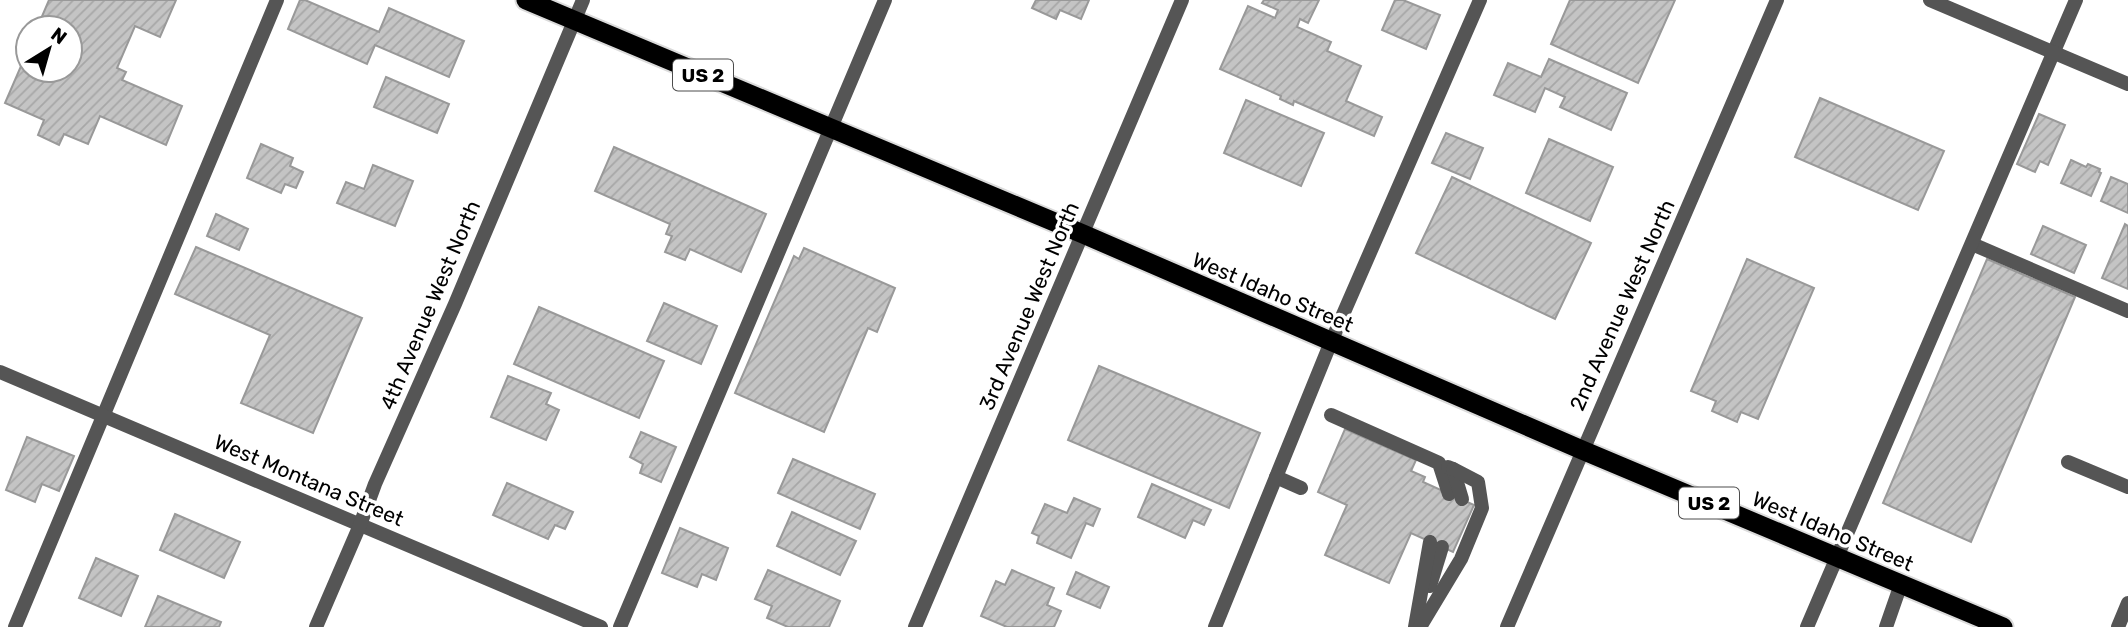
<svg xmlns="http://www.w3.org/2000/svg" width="2128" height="627" viewBox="0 0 2128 627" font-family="Rubik,sans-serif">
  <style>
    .building { fill: url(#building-hatch); stroke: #999; stroke-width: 2 }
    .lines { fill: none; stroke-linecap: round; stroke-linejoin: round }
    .trunk-casing { stroke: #dbdbdb; stroke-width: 23 }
    .service { stroke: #555; stroke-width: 14 }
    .minor { stroke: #555; stroke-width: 14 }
    .trunk { stroke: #000; stroke-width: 19 }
    .labels { text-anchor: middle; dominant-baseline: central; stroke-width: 7; stroke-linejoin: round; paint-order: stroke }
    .shield { fill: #fff; stroke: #4c4c4c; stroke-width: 2 }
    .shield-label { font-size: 19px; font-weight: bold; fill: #000 }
    .street-label { font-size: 21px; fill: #000; stroke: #fff }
  </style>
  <defs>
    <pattern id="building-hatch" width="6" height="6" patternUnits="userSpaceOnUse" patternTransform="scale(1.75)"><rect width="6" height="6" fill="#c4c4c4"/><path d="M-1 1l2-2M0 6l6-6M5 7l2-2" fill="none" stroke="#a7a7a7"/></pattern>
  </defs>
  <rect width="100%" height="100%" fill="#fff"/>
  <!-- building -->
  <g class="building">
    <polygon points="49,0 176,0 160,37 135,26 117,68 126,72 122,80 182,106 166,145 100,116 88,144 64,134 59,145 38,135 44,120 5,103 28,50 28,70 70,70 70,28 37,28"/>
    <polygon points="300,0 305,0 379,32 389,8 464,41 449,77 375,45 367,64 288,29"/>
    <polygon points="1036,0 1089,0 1081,19 1060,10 1056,19 1032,8"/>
    <polygon points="1264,0 1319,0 1308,23 1300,19 1297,27 1331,42 1327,51 1361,66 1346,101 1382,117 1374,136 1294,101 1293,105 1280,99 1281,96 1220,69 1248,6 1275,18 1278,10 1262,3"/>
    <polygon points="1395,0 1403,0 1440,15 1426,49 1382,30"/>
    <polygon points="1570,0 1675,0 1638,83 1551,44"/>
    <polygon points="1549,59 1627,93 1611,130 1560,107 1565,97 1545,88 1535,112 1494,95 1508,63 1541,77"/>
    <polygon points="386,77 449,104 437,133 374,107"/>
    <polygon points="1820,98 1944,151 1918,210 1795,157"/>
    <polygon points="1246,100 1324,133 1301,186 1224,153"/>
    <polygon points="2039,114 2065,125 2048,165 2040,161 2035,172 2017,164"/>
    <polygon points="1446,133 1483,148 1470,179 1432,163"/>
    <polygon points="1549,139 1613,167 1590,221 1526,193"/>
    <polygon points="261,144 293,158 290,166 303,172 296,188 285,184 281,193 247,178"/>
    <polygon points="614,147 766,214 741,272 690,249 685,260 665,252 672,236 666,234 670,224 595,191"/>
    <polygon points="2071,160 2086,167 2088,164 2100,169 2099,172 2101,173 2091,196 2061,183"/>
    <polygon points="373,165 413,181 395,226 337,203 346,182 364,189"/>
    <polygon points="1452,177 1591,243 1555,319 1416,253"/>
    <polygon points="2111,177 2128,184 2128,213 2101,201"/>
    <polygon points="216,214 248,229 239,250 207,236"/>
    <polygon points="2125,224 2128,226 2128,289 2102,278"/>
    <polygon points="2043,226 2086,245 2074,273 2031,254"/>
    <polygon points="196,247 362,318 313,433 241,403 270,335 175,294"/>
    <polygon points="804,248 895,288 877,332 868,328 824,432 735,393 794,256 799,259"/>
    <polygon points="1747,259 1814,288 1758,419 1741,412 1737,422 1712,411 1716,401 1691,391"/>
    <polygon points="1987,259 2075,297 1971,542 1883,503"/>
    <polygon points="664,303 717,326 701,364 647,341"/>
    <polygon points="539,307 664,361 639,418 514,364"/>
    <polygon points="1099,366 1260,433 1229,508 1068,440"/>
    <polygon points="508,376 551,393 546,404 559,410 546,440 491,417"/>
    <polygon points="1345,429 1416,460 1411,471 1425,477 1423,482 1474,505 1453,552 1411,533 1389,583 1325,555 1347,505 1318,492"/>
    <polygon points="641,432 676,447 661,482 640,473 643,464 630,457"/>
    <polygon points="27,437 74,456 59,491 42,484 35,502 6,490"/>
    <polygon points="793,459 875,494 860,529 778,493"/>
    <polygon points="507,483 573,512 565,529 555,525 548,539 493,515"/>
    <polygon points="1152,484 1211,510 1204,525 1193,520 1185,538 1138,517"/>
    <polygon points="1074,498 1100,509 1093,526 1086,523 1071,558 1037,543 1039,536 1032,533 1045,504 1067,513"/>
    <polygon points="792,512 856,541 840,575 777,546"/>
    <polygon points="175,514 240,542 224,578 160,550"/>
    <polygon points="680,528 728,548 716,580 702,574 697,587 662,573"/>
    <polygon points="96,558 138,576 121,616 79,598"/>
    <polygon points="768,570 840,601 829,627 788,627 767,618 772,606 755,599"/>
    <polygon points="1012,570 1054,588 1047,605 1061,611 1054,627 1007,627 981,616 996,581 1005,585"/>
    <polygon points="1076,572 1109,587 1100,608 1067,594"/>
    <polygon points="158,596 221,622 219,627 145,627"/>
  </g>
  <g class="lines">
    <defs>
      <polyline id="trunk" points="526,0 1083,234 1582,450 2003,627"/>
    </defs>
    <!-- trunk casing -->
    <use href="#trunk" class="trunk-casing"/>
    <!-- service -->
    <g class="service">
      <polyline points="1972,244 2128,311"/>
      <polyline points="1331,415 1439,463 1449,494"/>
      <polyline points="2068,462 2128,487"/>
      <polyline points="1448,467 1453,469 1462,499"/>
      <polyline points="1276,477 1301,488"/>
      <polyline points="1430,586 1442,547"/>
      <polyline points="15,627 277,0"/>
      <polyline points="620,627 885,0"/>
      <polyline points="1215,627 1331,342 1480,0"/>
      <polyline points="1415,627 1430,542"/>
      <polyline points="1420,627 1461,559 1482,508 1478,482 1453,469"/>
      <polyline points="1807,627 2076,0"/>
      <polyline points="1886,627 1901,584"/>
    </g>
    <!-- minor -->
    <g class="minor">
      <polyline points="1930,0 2128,84"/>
      <polyline points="0,372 601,627"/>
      <polyline points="316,627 360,525 375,484 455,304 583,0"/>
      <polyline points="915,627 1182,0"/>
      <polyline points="1507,627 1777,0"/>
      <polyline points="2118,627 2128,603"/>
    </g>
    <!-- trunk -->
    <use href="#trunk" class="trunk"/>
  </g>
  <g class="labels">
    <!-- shield labels -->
    <g class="shield">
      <rect x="673" y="59.5" width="60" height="31" rx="5"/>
      <rect x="1679" y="487.5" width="60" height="31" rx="5"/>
    </g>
    <g class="shield-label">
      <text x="703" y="75">US 2</text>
      <text x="1709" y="503">US 2</text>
    </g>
    <!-- street labels -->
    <g class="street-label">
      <text transform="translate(1273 292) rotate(23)">West Idaho Street</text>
      <text transform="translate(430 305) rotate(-67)">4th Avenue West North</text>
      <text transform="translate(1622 305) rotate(-66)">2nd Avenue West North</text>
      <text transform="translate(1029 306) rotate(-67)">3rd Avenue West North</text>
      <text transform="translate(309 480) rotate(23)">West Montana Street</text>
      <text transform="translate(1833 531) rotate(23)">West Idaho Street</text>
    </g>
  </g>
  <!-- north arrow -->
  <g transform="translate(49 49) rotate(37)"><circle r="33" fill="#ffffff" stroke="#999999" stroke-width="2"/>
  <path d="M0-5L12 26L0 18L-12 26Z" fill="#000000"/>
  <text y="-10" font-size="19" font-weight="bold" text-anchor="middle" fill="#000000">N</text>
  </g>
</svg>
